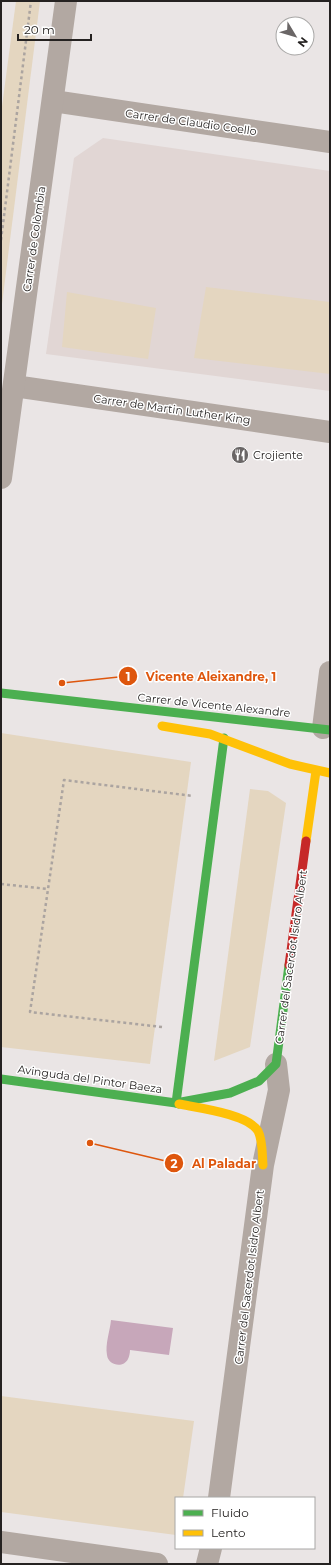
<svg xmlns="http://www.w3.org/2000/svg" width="331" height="1565" viewBox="0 0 331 1565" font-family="Montserrat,sans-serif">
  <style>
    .built { fill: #e1d6d4 }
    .green { fill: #e4d6c0 }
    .water { fill: #c7a7ba }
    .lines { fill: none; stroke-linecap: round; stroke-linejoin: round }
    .path { stroke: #aba4a0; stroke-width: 2.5; stroke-dasharray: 3 3; stroke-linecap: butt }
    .street { stroke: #b2a8a2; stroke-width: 22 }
    .fast { stroke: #4caf50; stroke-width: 9 }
    .slow { stroke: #ffc107; stroke-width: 9 }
    .jam { stroke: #c62828; stroke-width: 9 }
    .labels { text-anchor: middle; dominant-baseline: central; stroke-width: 3; stroke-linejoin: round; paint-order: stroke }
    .street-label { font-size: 11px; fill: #252221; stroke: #fff }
    .poi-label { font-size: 11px; fill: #252221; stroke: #fff; text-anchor: start }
    .leader { fill: none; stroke: #de560d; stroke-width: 1.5 }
    .callout-dot { fill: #de560d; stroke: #fff; stroke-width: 1.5 }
    .mark-label { font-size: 12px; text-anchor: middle; font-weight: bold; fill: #fff }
    .callout-label { font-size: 12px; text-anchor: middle; font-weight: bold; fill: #de560d; stroke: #fff; stroke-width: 3; stroke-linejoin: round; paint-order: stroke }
  </style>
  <rect width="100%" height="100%" fill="#eae5e5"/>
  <!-- built -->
  <polygon class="built" points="103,138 330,171 330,391 46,354 74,158"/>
  <!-- green -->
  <g class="green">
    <polygon points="16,1 40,1 1,312 1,114"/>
    <polygon points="206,287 330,302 330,374 194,358"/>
    <polygon points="67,292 156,308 148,359 62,347"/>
    <polygon points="1,733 191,762 150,1064 1,1047"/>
    <polygon points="250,789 268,791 286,803 250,1047 214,1061"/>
    <polygon points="1,1396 194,1421 183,1498 176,1498 176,1535 1,1512"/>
  </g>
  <!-- water -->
  <path class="water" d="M111 1320 173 1328 169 1355 130 1350C130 1353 129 1357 128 1359 123 1369 108 1365 107 1355 105 1344 110 1331 111 1320Z"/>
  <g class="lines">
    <!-- path -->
    <g class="path">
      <polyline points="1,240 31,1"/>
      <polyline points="1,884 48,889"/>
      <polyline points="162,1027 30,1012 64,780 193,796"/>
    </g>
    <!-- street -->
    <g class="street">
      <polyline points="53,101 330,142"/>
      <polyline points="14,386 330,432"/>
      <polyline points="1,478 66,1"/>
      <polyline points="323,728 330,672"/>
      <polyline points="219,1498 263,1165 279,1090 276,1064"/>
      <polyline points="1,1542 157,1564"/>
      <polyline points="207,1564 211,1548"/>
    </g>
    <!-- fast -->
    <g class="fast">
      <polyline points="1,693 330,730"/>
      <polyline points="1,1079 176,1103 230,1093 259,1081 276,1064 289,965"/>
      <polyline points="179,1104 176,1103 224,738"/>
    </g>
    <!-- slow -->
    <g class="slow">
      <polyline points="162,726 210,734 290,764 330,773"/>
      <polyline points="306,841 316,771"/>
      <path d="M179 1104C199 1108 248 1114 258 1131 263 1141 262 1154 263 1165"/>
    </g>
    <!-- jam -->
    <polyline class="jam" points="289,965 306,841"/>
  </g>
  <!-- icons -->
  <defs>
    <symbol id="restaurant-disc" viewBox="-11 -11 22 22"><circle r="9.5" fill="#6a6666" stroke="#fff"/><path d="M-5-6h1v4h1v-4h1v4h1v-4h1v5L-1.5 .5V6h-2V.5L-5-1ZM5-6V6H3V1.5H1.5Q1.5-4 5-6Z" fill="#fff"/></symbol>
  </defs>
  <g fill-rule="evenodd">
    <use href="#restaurant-disc" x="230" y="445" width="20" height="20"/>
  </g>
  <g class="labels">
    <!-- street labels -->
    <g class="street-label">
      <text transform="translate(191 122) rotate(8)">Carrer de Claudio Coello</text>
      <text transform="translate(34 239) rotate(-82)">Carrer de Colòmbia</text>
      <text transform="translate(172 409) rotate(8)">Carrer de Martin Luther King</text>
      <text transform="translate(214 705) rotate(6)">Carrer de Vicente Alexandre</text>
      <text transform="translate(291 957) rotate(-82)">Carrer del Sacerdot Isidro Albert</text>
      <text transform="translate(90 1079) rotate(8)">Avinguda del Pintor Baeza</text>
      <text transform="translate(249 1277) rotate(-83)">Carrer del Sacerdot Isidro Albert</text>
    </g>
    <!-- poi labels -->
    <g class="poi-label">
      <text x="253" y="455">Crojiente</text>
    </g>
  </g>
  <!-- callouts -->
  <path class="leader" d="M62 683L128 676M90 1143L174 1163"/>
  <g class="callout-dot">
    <circle cx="62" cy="683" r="4"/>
    <circle cx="90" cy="1143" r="4"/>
    <circle cx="128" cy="676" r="10"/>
    <circle cx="174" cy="1163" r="10"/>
  </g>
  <g class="mark-label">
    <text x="128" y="681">1</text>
    <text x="174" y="1168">2</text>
  </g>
  <g class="callout-label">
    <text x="211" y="681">Vicente Aleixandre, 1</text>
    <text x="224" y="1168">Al Paladar</text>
  </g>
  <!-- border -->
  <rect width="331" height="1565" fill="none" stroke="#252221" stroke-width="4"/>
  <!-- legend -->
  <rect x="175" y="1497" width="140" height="52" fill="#ffffff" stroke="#a8a7a6"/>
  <rect x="183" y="1510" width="20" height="6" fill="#4caf50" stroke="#a8a7a6"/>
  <text x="211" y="1517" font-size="12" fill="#252221">Fluido</text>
  <rect x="183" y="1530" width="20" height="6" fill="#ffc107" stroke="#a8a7a6"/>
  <text x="211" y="1537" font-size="12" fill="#252221">Lento</text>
  <!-- north arrow -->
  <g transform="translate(295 36) rotate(128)"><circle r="19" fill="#ffffff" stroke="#a8a7a6"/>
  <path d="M0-3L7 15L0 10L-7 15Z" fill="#6a6666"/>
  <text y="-6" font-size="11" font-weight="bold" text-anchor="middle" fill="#252221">N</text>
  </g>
  <!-- scale -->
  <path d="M18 34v6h73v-6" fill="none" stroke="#252221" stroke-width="2"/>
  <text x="24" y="34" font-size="12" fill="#252221" stroke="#ffffff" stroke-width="3" paint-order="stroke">20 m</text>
</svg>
